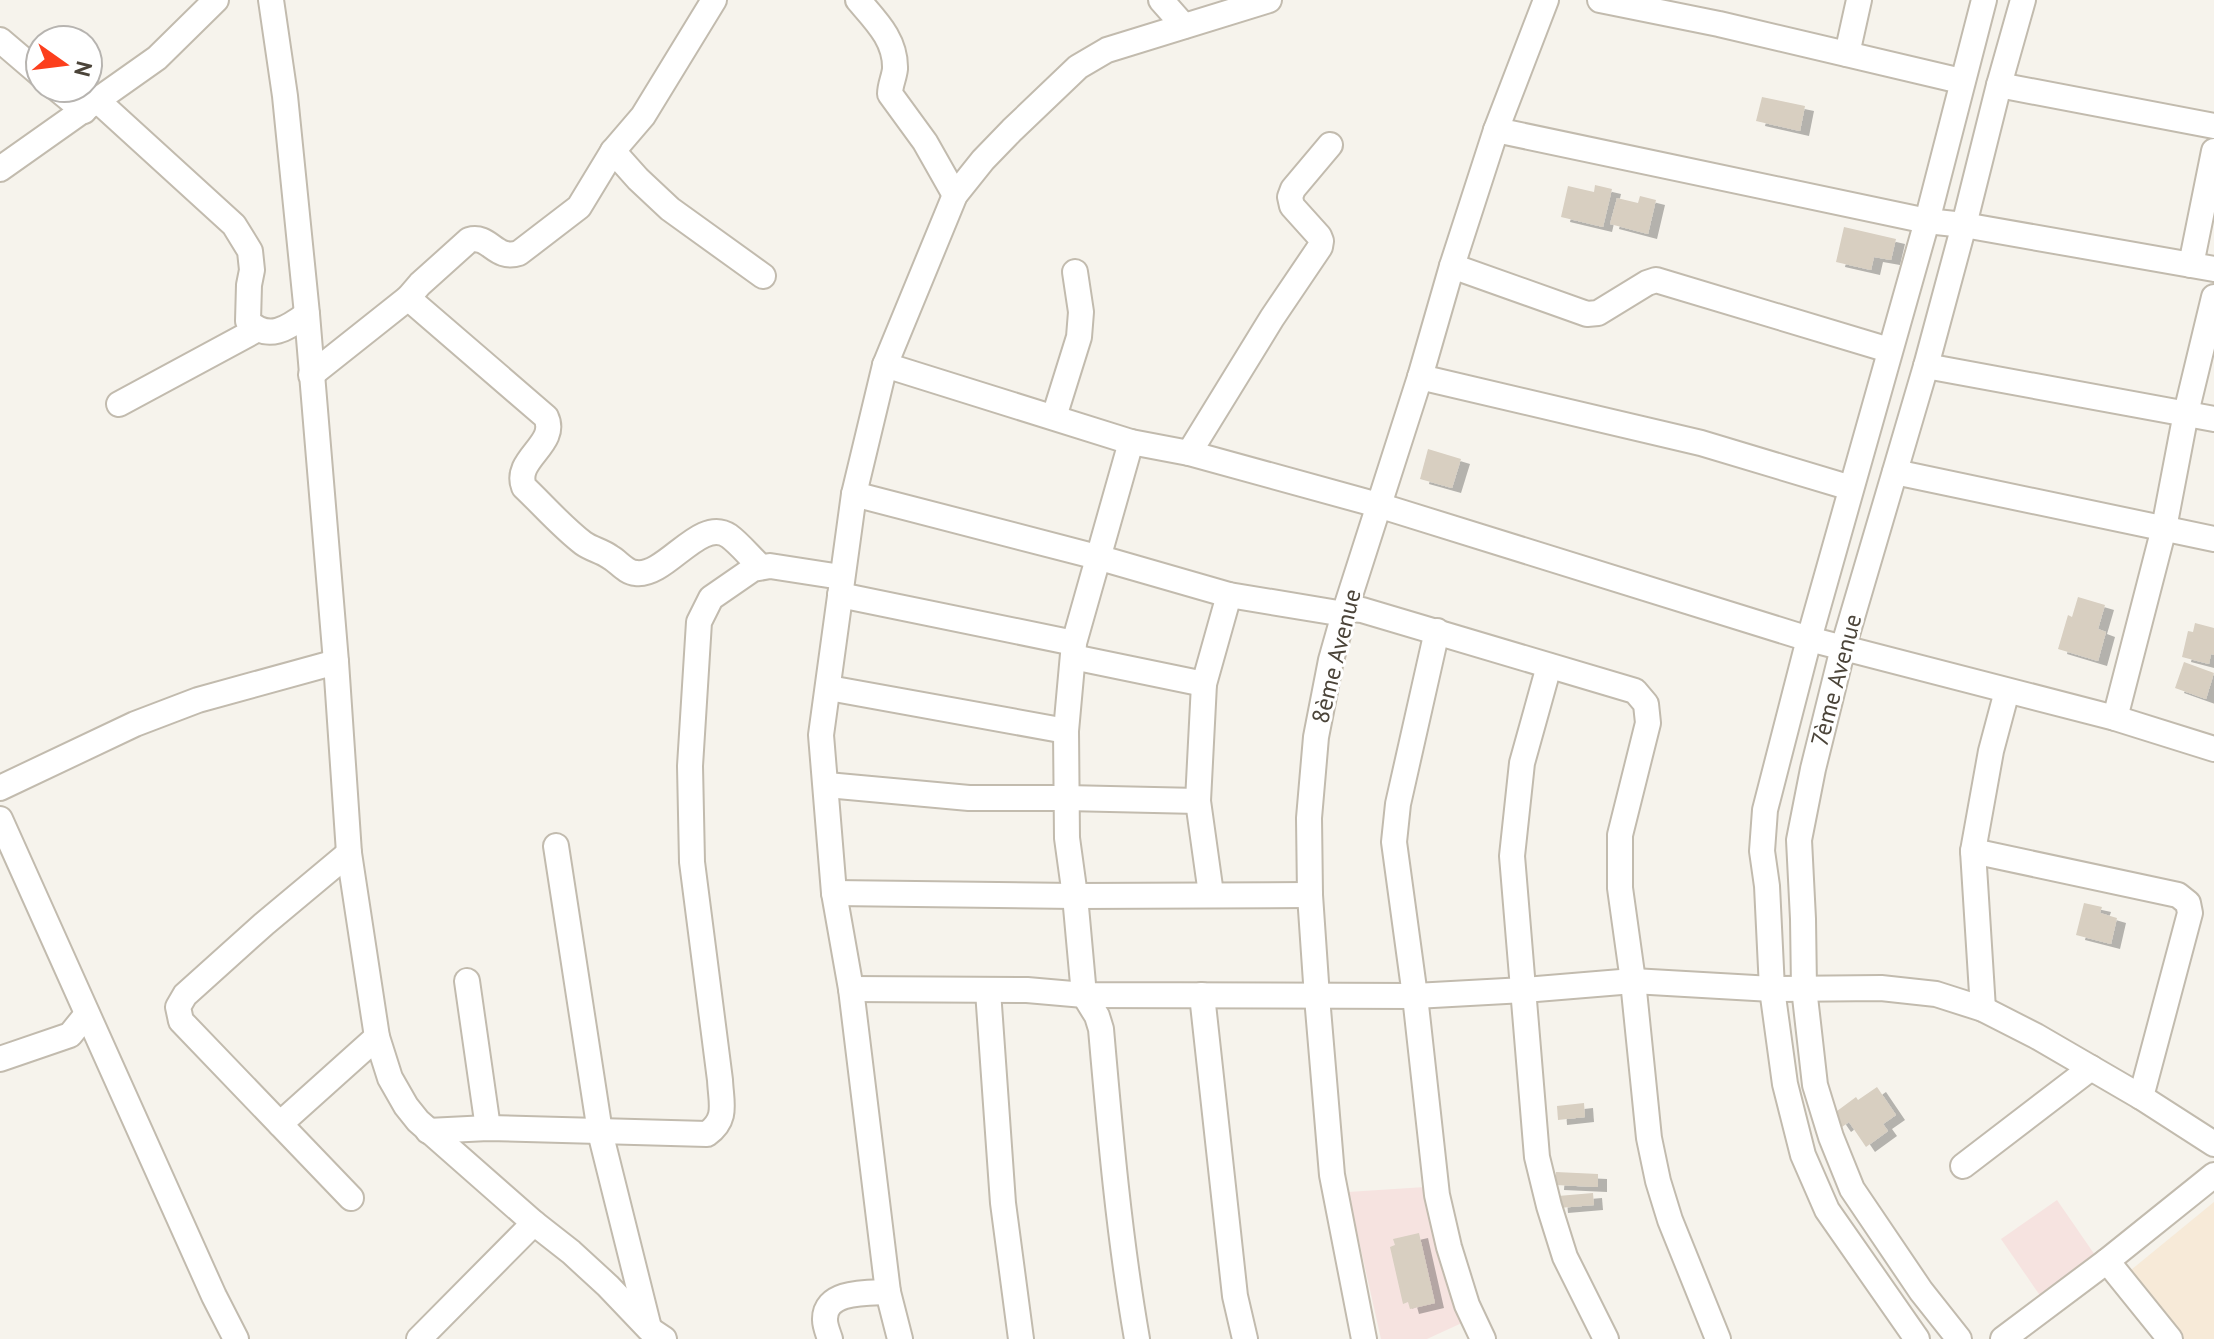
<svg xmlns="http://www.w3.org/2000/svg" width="2214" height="1339" viewBox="0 0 2214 1339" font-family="'PT Sans',sans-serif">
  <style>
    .commercial { fill: #f7ead8 }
    .medical { fill: #f6e3e0 }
    .building { fill: #d8cfc1; filter: url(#shadow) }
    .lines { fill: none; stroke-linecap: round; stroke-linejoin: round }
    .minor-casing { stroke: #c2bbae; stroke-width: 28 }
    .minor { stroke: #fff; stroke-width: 24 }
    .labels { text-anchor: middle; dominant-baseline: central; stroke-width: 6; stroke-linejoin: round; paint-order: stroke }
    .street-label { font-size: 24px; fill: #4b4439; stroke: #fff }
  </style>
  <defs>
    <filter id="shadow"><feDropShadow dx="9" dy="5" stdDeviation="0" flood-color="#0004"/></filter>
  </defs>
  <rect width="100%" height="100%" fill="#f6f3ec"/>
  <!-- commercial -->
  <polygon class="commercial" points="2214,1202 2214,1339 2184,1339 2131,1270"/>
  <!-- medical -->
  <g class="medical">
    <polygon points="1425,1187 1464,1322 1427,1339 1381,1339 1348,1192"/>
    <polygon points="2057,1200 2097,1258 2041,1297 2001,1239"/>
  </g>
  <!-- building -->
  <g class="building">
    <polygon points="1762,97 1805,106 1800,131 1756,121"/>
    <polygon points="1595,185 1612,189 1603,227 1561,217 1568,186 1594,192"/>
    <polygon points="1640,196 1656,200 1648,234 1610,224 1617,198 1638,203"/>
    <polygon points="1844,227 1896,239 1891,260 1874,257 1871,270 1836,262"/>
    <polygon points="1428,449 1461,459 1452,488 1420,479"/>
    <polygon points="2078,597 2105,605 2098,629 2106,632 2098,661 2058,649 2068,615 2072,617"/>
    <polygon points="2195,623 2214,628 2214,655 2211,654 2209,664 2182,657 2188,631 2193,632"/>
    <polygon points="2184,662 2214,673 2206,699 2175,688"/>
    <polygon points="2084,903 2102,907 2100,913 2117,918 2111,944 2076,935"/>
    <polygon points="1877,1087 1896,1115 1883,1124 1888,1131 1866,1147 1849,1122 1842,1127 1833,1114 1856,1097 1858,1100"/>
    <polygon points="1584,1103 1585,1117 1558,1120 1557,1106"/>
    <polygon points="1556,1172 1598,1174 1598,1187 1555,1185"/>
    <polygon points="1593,1193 1594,1205 1559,1208 1558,1196"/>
    <polygon points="1419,1233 1435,1303 1410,1309 1408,1302 1403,1304 1390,1247 1395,1245 1393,1239"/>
  </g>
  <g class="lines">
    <defs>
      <g id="minor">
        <polyline points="271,0 285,96 307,314 336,662 349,853 377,1037 390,1078 406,1106 418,1121 534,1223 571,1252 608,1286 649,1329 664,1339"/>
        <path d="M858 0C876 21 896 40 895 69 894 78 890 85 890 94L925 142 955 195"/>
        <polyline points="1161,0 1184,26"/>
        <polyline points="1600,0 1719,24 1961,81"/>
        <polyline points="0,40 40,74"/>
        <polyline points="1847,54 1859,0"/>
        <polyline points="1999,85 2214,126"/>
        <polyline points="56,88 84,111"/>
        <path d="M98 101 234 225 250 251 252 270 249 285 248 321C268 342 288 328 307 314"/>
        <polyline points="1496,130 1927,221 1964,225 2214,269"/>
        <polyline points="613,151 638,179 670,209 763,276"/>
        <polyline points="0,169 157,58 216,0"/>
        <polyline points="2191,265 2214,151"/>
        <polyline points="1452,266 1587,314 1598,313 1647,283 1656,280 1889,350"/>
        <path d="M408 298 546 417C559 444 513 459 524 487 543 505 562 527 583 543 591 549 602 551 610 557 619 562 625 572 636 573 666 577 700 516 729 536 740 544 750 557 760 566"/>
        <polyline points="885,365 1131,442 1189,453 1378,505 1809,639 2115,718 2214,749"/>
        <polyline points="1926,366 2214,419"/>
        <path d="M311 375 408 298 420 284 469 240C490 234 495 261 519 253L579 207 613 151 643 116 714 0"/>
        <polyline points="1420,377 1701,443 1851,488"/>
        <polyline points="119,404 256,330"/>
        <polyline points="1054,417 1079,337 1081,312 1075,272"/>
        <path d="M1131 442 1074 643 1066 731 1067 838 1075 896 1084 995 1097 1016 1101 1029C1110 1132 1119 1236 1137 1339"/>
        <polyline points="1189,453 1272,318 1320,247 1321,241 1319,236 1292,206 1290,197 1293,189 1330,145"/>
        <polyline points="1895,472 2214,539"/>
        <polyline points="854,494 1097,557 1229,595 1344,614 1352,609 1362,610 1635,691 1646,704 1648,723 1620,835 1620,888 1633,981 1649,1138 1658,1181 1670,1220 1718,1339"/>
        <polyline points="840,595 1074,643"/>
        <polyline points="1437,631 1398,804 1394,842 1415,996 1437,1195 1449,1247 1467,1305 1483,1339"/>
        <polyline points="1073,657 1204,684"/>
        <polyline points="1549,666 1522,763 1512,856 1537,1157 1549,1206 1565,1257 1606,1339"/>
        <polyline points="829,688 1066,731"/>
        <polyline points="2115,718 2164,528 2186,413 2214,297"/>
        <polyline points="827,785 969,798 1066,798 1198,801"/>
        <polyline points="0,788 135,724 198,700 336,662"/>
        <polyline points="0,819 214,1296 236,1339"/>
        <polyline points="556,846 600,1132 649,1328"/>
        <polyline points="1973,851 2178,895 2188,903 2190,913 2141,1097"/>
        <polyline points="349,853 264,924 185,995 178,1007 181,1021 351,1198"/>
        <polyline points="834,893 1075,896 1310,895"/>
        <polyline points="1211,894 1198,801 1204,684 1229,595"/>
        <polyline points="467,981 488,1128"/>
        <polyline points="851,989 1027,990 1084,995 1415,996 1524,990 1633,981 1772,989 1881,988 1936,994 1983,1009 2036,1036 2141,1097 2214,1144"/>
        <polyline points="988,991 1003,1203 1021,1339"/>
        <polyline points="1202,995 1235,1296 1245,1339"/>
        <polyline points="1983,1009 1973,851 1991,751 2007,691"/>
        <polyline points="0,1059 70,1035 87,1014"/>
        <polyline points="280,1124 377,1037"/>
        <path d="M428 1131 488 1128 707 1134C728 1119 721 1103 720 1080L692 862 690 766 699 622 711 598 753 569 770 566 841 577"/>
        <polyline points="1963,1166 2091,1068"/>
        <polyline points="2107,1261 2170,1339"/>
        <polyline points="419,1339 534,1223"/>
        <path d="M830 1339C828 1333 825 1326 825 1320 824 1290 868 1293 888 1292"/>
        <polyline points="900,1339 888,1292 851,989 834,893 821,735 854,494 885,365 955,195 983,160 1012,130 1078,67 1107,50 1269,0"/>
        <polyline points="1364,1339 1332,1175 1317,997 1310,895 1309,818 1316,737 1331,660 1344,614 1420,377 1452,266 1496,130 1546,0"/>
        <polyline points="1917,1339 1827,1210 1803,1155 1785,1084 1772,989 1767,886 1762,851 1765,810 1809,639 1927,221 1984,0"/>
        <polyline points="1959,1339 1921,1291 1852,1189 1831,1137 1815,1085 1804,988 1803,919 1799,840 1813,769 1843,648 1926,366 1964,225 1999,85 2023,0"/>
        <polyline points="2003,1339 2107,1261 2214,1175"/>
      </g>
    </defs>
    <!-- minor casing -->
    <use href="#minor" class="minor-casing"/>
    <!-- minor -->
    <use href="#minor" class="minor"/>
  </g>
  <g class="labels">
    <!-- street labels -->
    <g class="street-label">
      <text transform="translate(1336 656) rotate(-76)">8ème Avenue</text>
      <text transform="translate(1836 680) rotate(-75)">7ème Avenue</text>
    </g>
  </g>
  <!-- north arrow -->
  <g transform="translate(64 64) rotate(104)"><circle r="38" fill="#ffffff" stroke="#b7b4b0" stroke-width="2"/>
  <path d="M0-6L14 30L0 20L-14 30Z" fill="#fc3f1d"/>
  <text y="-12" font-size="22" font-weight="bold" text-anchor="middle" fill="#4b4439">N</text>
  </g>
</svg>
